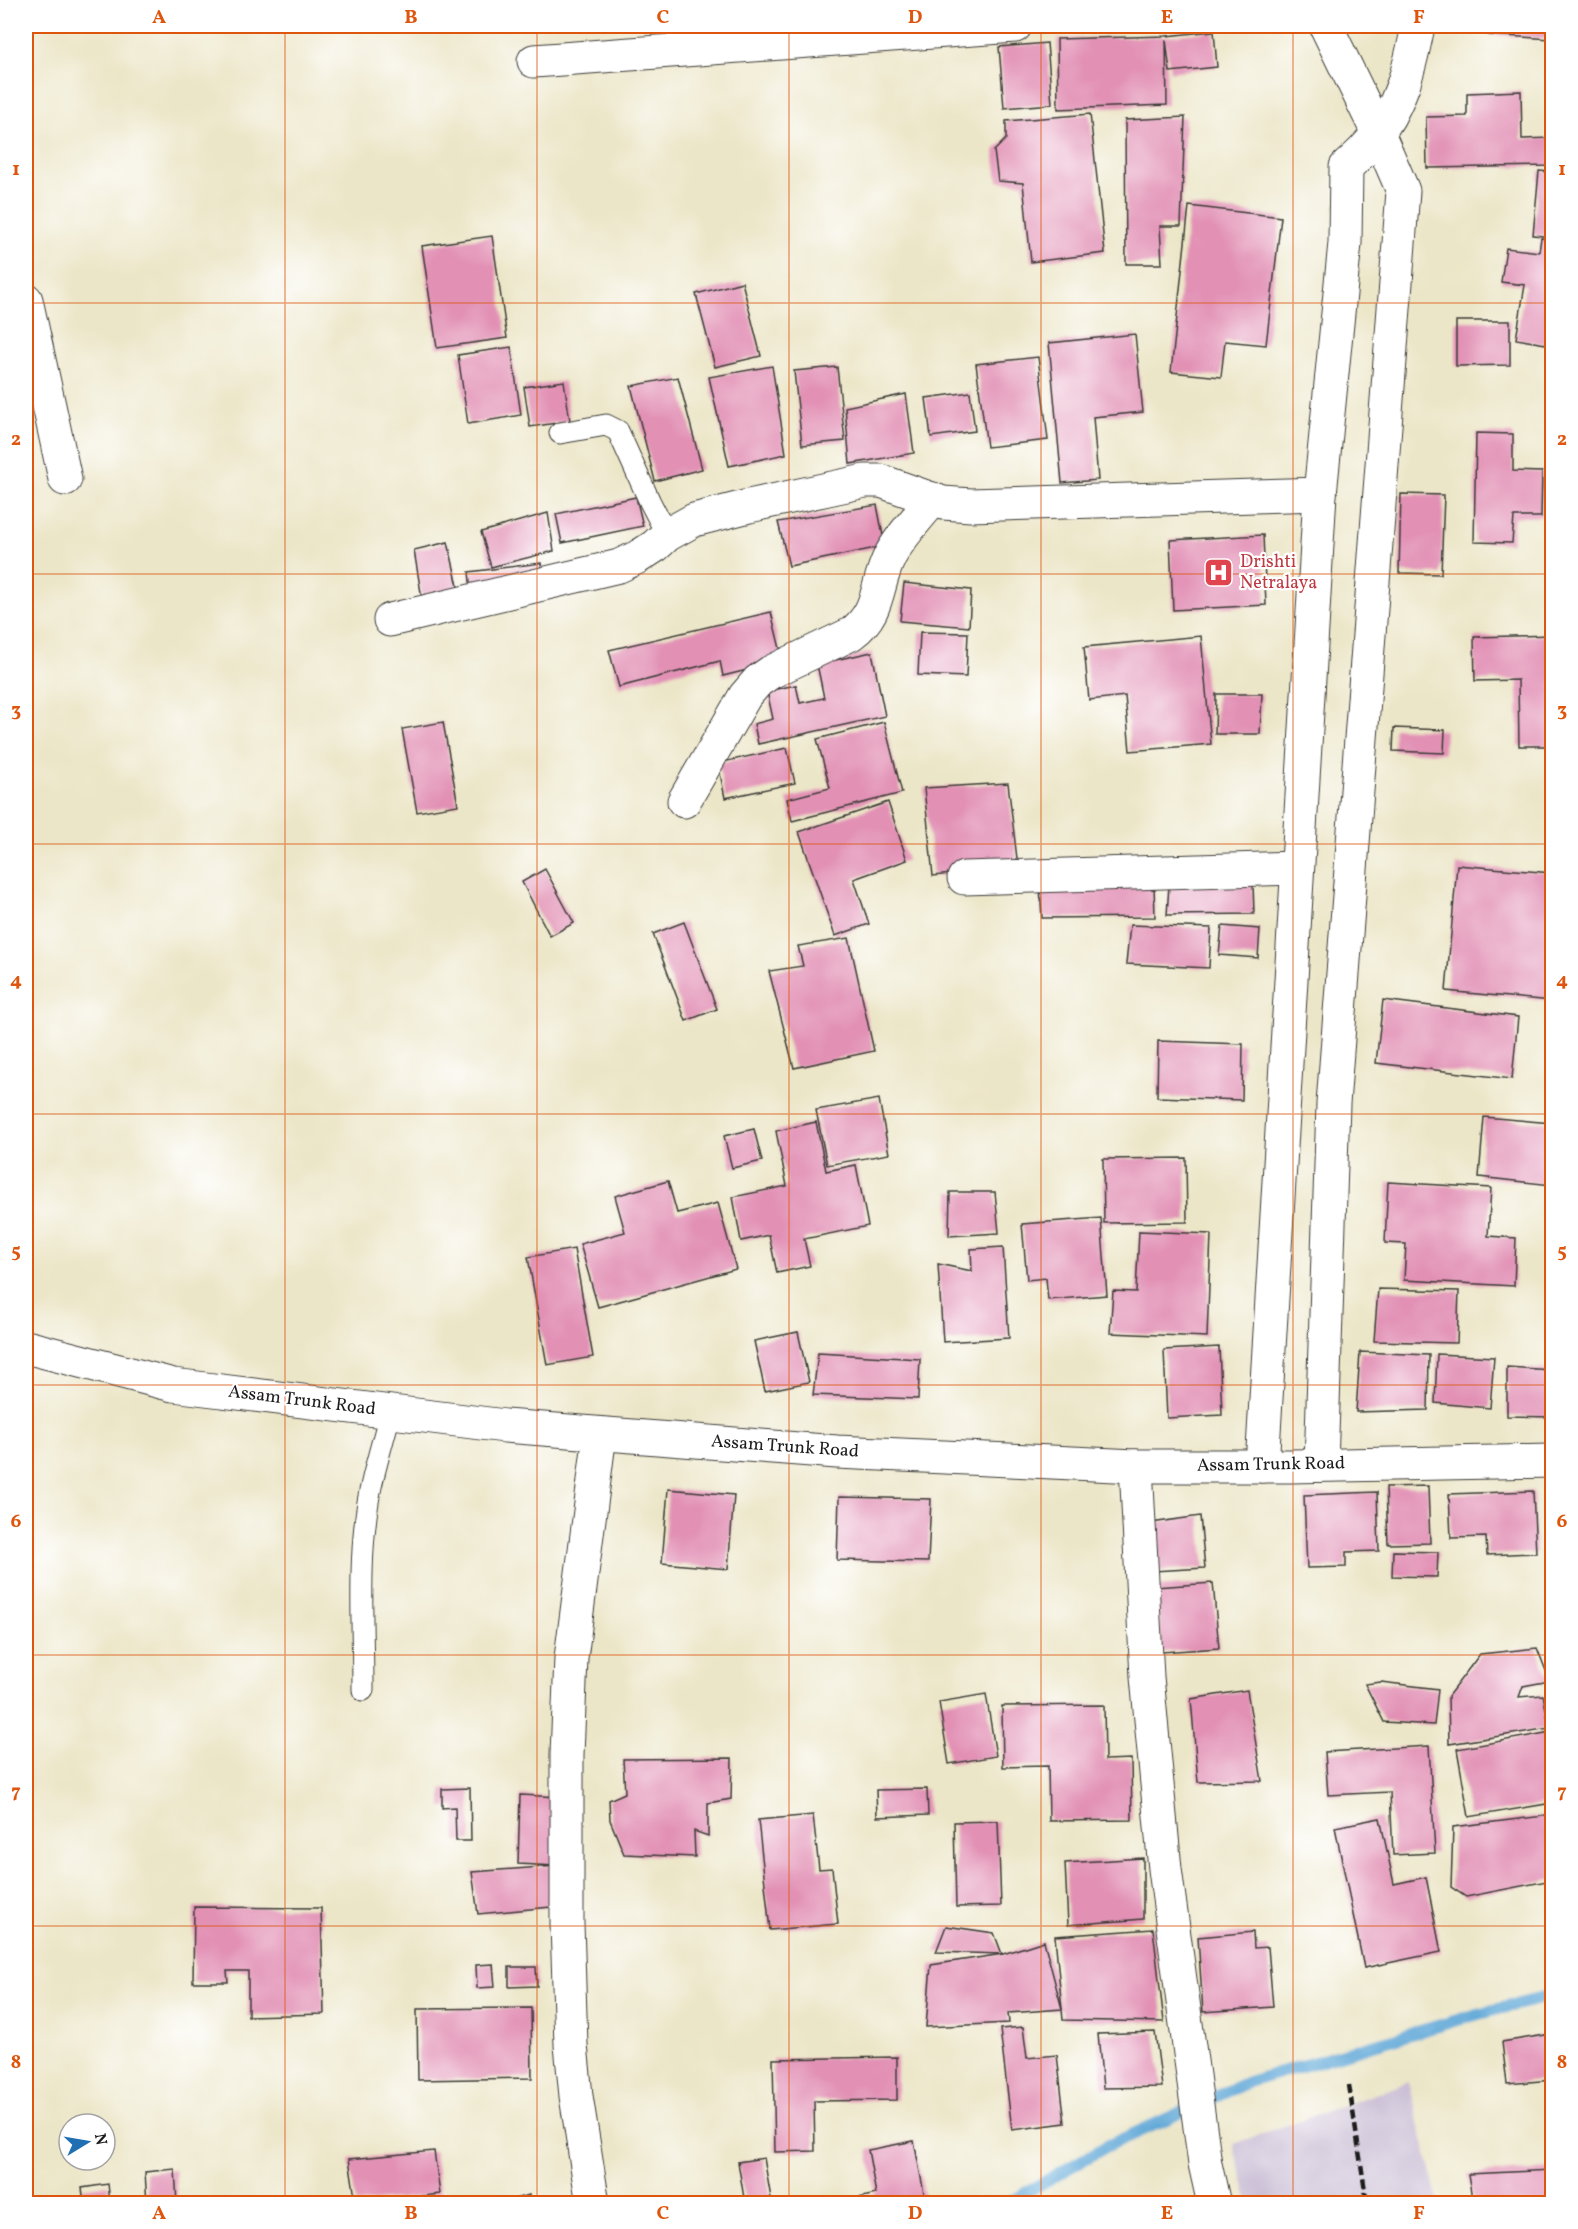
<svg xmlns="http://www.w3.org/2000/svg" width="1578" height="2229" viewBox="0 0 1578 2229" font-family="Vollkorn,serif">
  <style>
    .industrial { fill: #cbbfd5 }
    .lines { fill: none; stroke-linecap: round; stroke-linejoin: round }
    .stream { stroke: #61a8d7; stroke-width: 12 }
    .building { fill: #e291b5 }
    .lane-casing { stroke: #3b3a36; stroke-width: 23 }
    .street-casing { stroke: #3b3a36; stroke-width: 35 }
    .secondary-casing { stroke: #3b3a36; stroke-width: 35 }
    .primary-casing { stroke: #3b3a36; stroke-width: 35 }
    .lane { stroke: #fff; stroke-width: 21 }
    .street { stroke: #fff; stroke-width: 33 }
    .secondary { stroke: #fff; stroke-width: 33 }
    .primary { stroke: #fff; stroke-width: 33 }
    .rail { stroke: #1c1c1c; stroke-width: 4.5; stroke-dasharray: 9 4.5; stroke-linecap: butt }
    .grid { fill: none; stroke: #de560d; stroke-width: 1.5; stroke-opacity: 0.55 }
    .labels { text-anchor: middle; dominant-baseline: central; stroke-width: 4.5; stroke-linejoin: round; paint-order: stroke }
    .health-label { font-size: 18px; fill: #be3a42; stroke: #fff; text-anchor: start }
    .street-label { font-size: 18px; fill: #1c1c1c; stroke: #fff }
    .neatline { fill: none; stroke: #de560d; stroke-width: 2 }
    .grid-label { font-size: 20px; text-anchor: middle; font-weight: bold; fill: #de560d }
  </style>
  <rect width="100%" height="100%" fill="#fff"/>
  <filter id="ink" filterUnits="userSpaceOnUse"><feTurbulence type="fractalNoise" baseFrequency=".0167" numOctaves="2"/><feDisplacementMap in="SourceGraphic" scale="12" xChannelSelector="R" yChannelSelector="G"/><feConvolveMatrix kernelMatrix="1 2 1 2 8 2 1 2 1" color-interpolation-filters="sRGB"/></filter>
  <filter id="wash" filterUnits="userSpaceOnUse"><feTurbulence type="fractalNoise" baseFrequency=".008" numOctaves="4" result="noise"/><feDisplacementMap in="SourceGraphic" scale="24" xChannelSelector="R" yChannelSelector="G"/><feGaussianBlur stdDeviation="1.35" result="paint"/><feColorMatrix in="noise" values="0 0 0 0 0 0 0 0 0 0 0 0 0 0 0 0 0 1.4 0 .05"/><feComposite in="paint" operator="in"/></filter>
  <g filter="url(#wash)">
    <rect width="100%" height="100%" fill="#ece6c8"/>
    <!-- industrial -->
    <polygon class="industrial" points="1409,2082 1439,2203 1249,2203 1233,2144"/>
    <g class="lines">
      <!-- stream -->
      <polyline class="stream" points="1006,2204 1107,2146 1248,2082 1478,2014 1552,1996"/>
    </g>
    <g id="blocks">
      <!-- building -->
      <g class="building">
        <polygon points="1489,26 1552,26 1551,39 1489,35"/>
        <polygon points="1214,31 1217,67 1170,72 1166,40 1167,105 1058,109 1057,39 1166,36"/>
        <polygon points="1047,43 1052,104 1004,108 999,47"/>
        <polygon points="1521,91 1522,139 1552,138 1552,166 1427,168 1426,117 1467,116 1467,93"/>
        <polygon points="1090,114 1105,253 1031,262 1023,183 998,181 994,151 1006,139 1006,121"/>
        <polygon points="1185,117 1181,226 1160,226 1162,264 1126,264 1125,120"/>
        <polygon points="1539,171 1552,172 1552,237 1533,235"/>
        <polygon points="1189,206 1281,217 1266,345 1225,341 1221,377 1171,372"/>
        <polygon points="492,236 507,338 437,348 422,246"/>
        <polygon points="1541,238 1552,240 1552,345 1516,339 1525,285 1501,282 1506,248 1539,252"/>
        <polygon points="742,282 761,356 715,367 696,294"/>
        <polygon points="1456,321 1510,321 1510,365 1456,366"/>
        <polygon points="1135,334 1143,412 1093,417 1098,480 1062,483 1049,343"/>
        <polygon points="511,347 521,415 468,424 458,355"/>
        <polygon points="1038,357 1048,440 987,447 976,364"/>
        <polygon points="772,366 786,454 729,466 709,377"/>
        <polygon points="837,367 845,441 802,445 794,371"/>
        <polygon points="678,377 702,469 655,481 631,386"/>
        <polygon points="564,381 570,421 530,427 524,387"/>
        <polygon points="970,392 975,431 931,437 926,398"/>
        <polygon points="906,394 914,453 850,464 845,407"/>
        <polygon points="1476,433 1513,434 1513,471 1542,472 1541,517 1514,517 1512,543 1474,542"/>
        <polygon points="1552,434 1552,516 1546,517 1549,435"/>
        <polygon points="1401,494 1444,495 1441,574 1399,573"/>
        <polygon points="636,497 643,526 562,543 556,514"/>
        <polygon points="877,505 885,546 789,566 778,522"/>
        <polygon points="548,513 554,551 491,567 481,532"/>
        <polygon points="1263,535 1266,605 1173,610 1170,540"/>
        <polygon points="448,542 460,595 423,605 414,550"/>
        <polygon points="541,563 543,583 471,591 469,572"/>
        <polygon points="904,583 971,590 969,627 900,621"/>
        <polygon points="771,612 783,661 723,676 720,661 619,687 609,650"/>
        <polygon points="920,632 968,633 966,677 918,675"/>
        <polygon points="1552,635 1552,746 1519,746 1518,680 1475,681 1474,637"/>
        <polygon points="1201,636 1211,744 1130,751 1125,696 1089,700 1084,647"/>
        <polygon points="872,652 885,716 758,744 754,724 773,719 767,691 796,685 800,703 824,698 817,664"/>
        <polygon points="1216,694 1262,694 1260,734 1215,734"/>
        <polygon points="443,722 458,805 417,812 402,729"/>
        <polygon points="884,722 902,793 792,821 787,799 830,788 817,739"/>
        <polygon points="1394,728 1445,730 1444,753 1393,751"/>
        <polygon points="787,748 795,783 725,798 718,763"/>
        <polygon points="1008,783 1018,867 933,876 924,788"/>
        <polygon points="888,802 907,860 854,879 869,924 835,936 799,832"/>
        <polygon points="1457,865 1552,873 1552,1001 1446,991"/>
        <polygon points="545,869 574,923 550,936 522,882"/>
        <polygon points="1253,884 1254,914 1167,915 1169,885"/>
        <polygon points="1154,886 1155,917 1042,918 1040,887"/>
        <polygon points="684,922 717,1009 686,1021 653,934"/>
        <polygon points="1130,925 1211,928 1209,968 1126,964"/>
        <polygon points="1222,926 1260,929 1258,958 1219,955"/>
        <polygon points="849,938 874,1051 794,1068 769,971 803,966 798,946"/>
        <polygon points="1383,1000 1518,1017 1512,1079 1376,1063"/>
        <polygon points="1158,1041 1243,1044 1242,1100 1157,1097"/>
        <polygon points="879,1099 889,1154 827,1165 816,1110"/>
        <polygon points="1484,1117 1552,1123 1552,1185 1479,1177"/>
        <polygon points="816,1122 826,1171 856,1165 868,1226 804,1239 810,1266 777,1273 769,1235 741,1241 733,1197 787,1186 776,1131"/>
        <polygon points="754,1129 762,1161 732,1168 724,1136"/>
        <polygon points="1186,1158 1187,1222 1104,1223 1103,1159"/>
        <polygon points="668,1181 677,1213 718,1203 736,1269 598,1307 580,1244 625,1232 615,1196"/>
        <polygon points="1388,1182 1491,1188 1488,1236 1516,1238 1514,1286 1404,1280 1406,1244 1385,1243"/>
        <polygon points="950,1192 995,1192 999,1233 949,1236"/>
        <polygon points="1101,1218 1107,1295 1048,1300 1046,1278 1027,1280 1022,1224"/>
        <polygon points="1139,1231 1211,1234 1207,1337 1110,1333 1113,1291 1136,1292"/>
        <polygon points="1003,1247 1009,1338 943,1342 938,1264 972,1271 971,1249"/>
        <polygon points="574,1249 593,1357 547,1365 528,1257"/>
        <polygon points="1378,1289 1459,1291 1457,1343 1374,1341"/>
        <polygon points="798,1332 809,1382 765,1391 754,1341"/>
        <polygon points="1219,1347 1222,1415 1167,1418 1164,1350"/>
        <polygon points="1360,1352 1429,1355 1428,1410 1356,1412"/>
        <polygon points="818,1353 920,1359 918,1399 813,1395"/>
        <polygon points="1437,1354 1494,1357 1490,1408 1435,1403"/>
        <polygon points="1507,1367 1552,1370 1552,1417 1507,1416"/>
        <polygon points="1428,1486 1430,1543 1388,1544 1386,1487"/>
        <polygon points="668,1489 734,1495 728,1569 662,1563"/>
        <polygon points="1533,1491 1536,1553 1487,1555 1486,1537 1451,1538 1449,1494"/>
        <polygon points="1377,1492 1379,1551 1346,1552 1346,1567 1307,1568 1304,1495"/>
        <polygon points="839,1497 931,1499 928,1562 837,1560"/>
        <polygon points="1200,1516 1205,1568 1153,1571 1151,1523"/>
        <polygon points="1393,1551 1438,1552 1437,1577 1392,1576"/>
        <polygon points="1213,1583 1219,1648 1162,1652 1155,1587"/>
        <polygon points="1537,1648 1550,1681 1523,1686 1519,1697 1543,1695 1550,1728 1449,1744 1448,1696 1480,1654"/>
        <polygon points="1381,1682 1438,1689 1434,1725 1384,1722 1365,1684"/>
        <polygon points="1247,1690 1262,1781 1198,1782 1191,1699"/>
        <polygon points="986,1694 996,1756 949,1764 939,1702"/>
        <polygon points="1104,1705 1105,1760 1131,1759 1132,1820 1049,1821 1048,1766 1003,1767 1002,1706"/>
        <polygon points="1551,1732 1552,1743 1552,1803 1469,1817 1457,1749"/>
        <polygon points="1429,1746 1435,1853 1393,1855 1390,1792 1328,1795 1325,1752"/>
        <polygon points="732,1758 731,1799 708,1803 708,1836 694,1831 695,1857 624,1854 610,1820 609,1800 625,1793 623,1759"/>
        <polygon points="470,1788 471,1841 456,1841 455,1807 442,1808 442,1789"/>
        <polygon points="927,1789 928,1815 877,1817 876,1790"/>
        <polygon points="520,1795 560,1797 558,1865 551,1907 478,1914 472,1872 556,1866 518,1864"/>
        <polygon points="813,1815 819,1869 832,1868 838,1924 770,1930 758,1820"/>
        <polygon points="1552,1815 1552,1880 1466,1897 1451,1887 1453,1827"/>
        <polygon points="1380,1818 1394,1884 1426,1877 1441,1952 1364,1968 1335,1827"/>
        <polygon points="998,1821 1001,1906 956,1907 954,1822"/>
        <polygon points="1143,1858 1143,1919 1068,1925 1065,1863"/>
        <polygon points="194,1907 321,1908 324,2014 248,2016 248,1971 227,1971 228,1982 193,1982"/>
        <polygon points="946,1926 994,1933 1002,1954 936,1952"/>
        <polygon points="1153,1929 1164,2022 1063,2020 1055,1936"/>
        <polygon points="1253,1932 1254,1948 1268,1947 1273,2007 1203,2012 1198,1937"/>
        <polygon points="1044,1941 1062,2009 1008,2013 1009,2023 926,2027 931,1965 1003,1954"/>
        <polygon points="493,1964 495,1987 477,1988 476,1965"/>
        <polygon points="509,1967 536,1967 537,1986 509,1987"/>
        <polygon points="531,2008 532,2078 418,2080 417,2009"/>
        <polygon points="1023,2027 1027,2058 1057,2055 1065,2123 1012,2130 1000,2029"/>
        <polygon points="1155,2032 1162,2087 1103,2088 1098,2034"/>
        <polygon points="1552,2034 1552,2080 1507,2084 1502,2042"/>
        <polygon points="897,2057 897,2100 814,2101 815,2151 775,2152 773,2059"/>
        <polygon points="914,2141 926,2204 833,2204 876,2194 868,2150"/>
        <polygon points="434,2151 440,2194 356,2204 349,2159"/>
        <polygon points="764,2158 772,2204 745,2204 738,2162"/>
        <polygon points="175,2169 177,2204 147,2204 145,2172"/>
        <polygon points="1552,2170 1552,2204 1473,2204 1468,2174"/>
        <polygon points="108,2184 110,2202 84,2204 82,2188"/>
        <polygon points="529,2195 530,2204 500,2204 500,2203"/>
      </g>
    </g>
  </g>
  <g filter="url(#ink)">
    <use href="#blocks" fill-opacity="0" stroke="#3b3a36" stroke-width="1.5"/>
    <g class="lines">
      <defs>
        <g id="lane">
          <polyline points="560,433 606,425 618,431 650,502 667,535"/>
          <path d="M363 1690C363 1628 358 1564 368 1502 373 1472 383 1442 390 1413"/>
        </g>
        <g id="street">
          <polyline points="534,61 1015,26"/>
          <polyline points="26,300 65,479"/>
          <polyline points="390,620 619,566 638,557 655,546 667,535 694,520 749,506 865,481 881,481 943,503 971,505 1320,494"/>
          <path d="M684 801 745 696 758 681 771 672 851 634C881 612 875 585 890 556 901 535 919 517 933 499"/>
          <polyline points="964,878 1297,868"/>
          <polyline points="1321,1465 1333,1104 1403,191 1378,133 1326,26"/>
          <path d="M1262 1466 1320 494 1345 243 1346 167C1355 159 1365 150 1372 141 1400 108 1410 67 1418 26"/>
          <polyline points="593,2204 576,2096 571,2045 567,1924 567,1755 571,1658 600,1434"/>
        </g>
        <polyline id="secondary" points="1136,1466 1147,1677 1165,1869 1205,2164 1214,2204"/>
        <polyline id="primary" points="26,1347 173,1385 505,1426 837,1452 1136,1466 1291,1466 1552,1461"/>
      </defs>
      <!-- lane casing -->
      <use href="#lane" class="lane-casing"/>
      <!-- street casing -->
      <use href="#street" class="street-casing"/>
      <!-- secondary casing -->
      <use href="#secondary" class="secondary-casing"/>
      <!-- primary casing -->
      <use href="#primary" class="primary-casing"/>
      <!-- lane -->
      <use href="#lane" class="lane"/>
      <!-- street -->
      <use href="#street" class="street"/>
      <!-- secondary -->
      <use href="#secondary" class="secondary"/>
      <!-- primary -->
      <use href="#primary" class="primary"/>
      <!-- rail -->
      <polyline class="rail" points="1349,2085 1367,2204"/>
    </g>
  </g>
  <!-- grid -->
  <path class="grid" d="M285 26V2204M537 26V2204M789 26V2204M1041 26V2204M1293 26V2204M26 303H1552M26 574H1552M26 844H1552M26 1114H1552M26 1385H1552M26 1655H1552M26 1926H1552"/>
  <!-- icons -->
  <defs>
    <symbol id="hospital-square" viewBox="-11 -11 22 22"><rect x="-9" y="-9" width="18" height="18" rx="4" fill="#e0444e" stroke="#fff"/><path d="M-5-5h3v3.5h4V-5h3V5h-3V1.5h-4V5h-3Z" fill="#fff"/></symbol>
  </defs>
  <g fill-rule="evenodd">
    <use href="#hospital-square" x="1202" y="556" width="33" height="33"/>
  </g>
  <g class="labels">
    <!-- health labels -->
    <g class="health-label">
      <text x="1240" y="562">Drishti<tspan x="1240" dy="21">Netralaya</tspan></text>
    </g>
    <!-- street labels -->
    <g class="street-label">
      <text transform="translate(302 1401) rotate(7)">Assam Trunk Road</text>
      <text transform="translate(785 1447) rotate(4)">Assam Trunk Road</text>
      <text transform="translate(1271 1465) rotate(-1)">Assam Trunk Road</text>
    </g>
  </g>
  <!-- margin -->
  <rect width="1578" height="2229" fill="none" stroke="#fff" stroke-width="66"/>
  <!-- north arrow -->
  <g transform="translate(87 2142) rotate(79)"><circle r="28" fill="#ffffff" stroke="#a4a4a4" stroke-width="1.5"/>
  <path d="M0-4.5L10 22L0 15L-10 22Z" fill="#1f6fb2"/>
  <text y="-9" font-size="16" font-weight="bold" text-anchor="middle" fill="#1c1c1c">N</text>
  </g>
  <rect x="33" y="33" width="1512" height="2163" class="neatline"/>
  <g class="grid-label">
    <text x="159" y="23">A</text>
    <text x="411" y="23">B</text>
    <text x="663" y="23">C</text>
    <text x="915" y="23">D</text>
    <text x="1167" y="23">E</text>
    <text x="1419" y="23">F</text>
    <text x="16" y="175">1</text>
    <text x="1562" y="175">1</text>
    <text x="16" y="445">2</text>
    <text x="1562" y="445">2</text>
    <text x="16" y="716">3</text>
    <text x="1562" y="716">3</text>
    <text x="16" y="986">4</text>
    <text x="1562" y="986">4</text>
    <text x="16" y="1257">5</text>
    <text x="1562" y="1257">5</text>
    <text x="16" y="1527">6</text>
    <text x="1562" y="1527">6</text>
    <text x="16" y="1797">7</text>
    <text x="1562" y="1797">7</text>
    <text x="16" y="2068">8</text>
    <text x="1562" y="2068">8</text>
    <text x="159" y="2219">A</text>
    <text x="411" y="2219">B</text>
    <text x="663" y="2219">C</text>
    <text x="915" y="2219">D</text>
    <text x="1167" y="2219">E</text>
    <text x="1419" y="2219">F</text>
  </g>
</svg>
